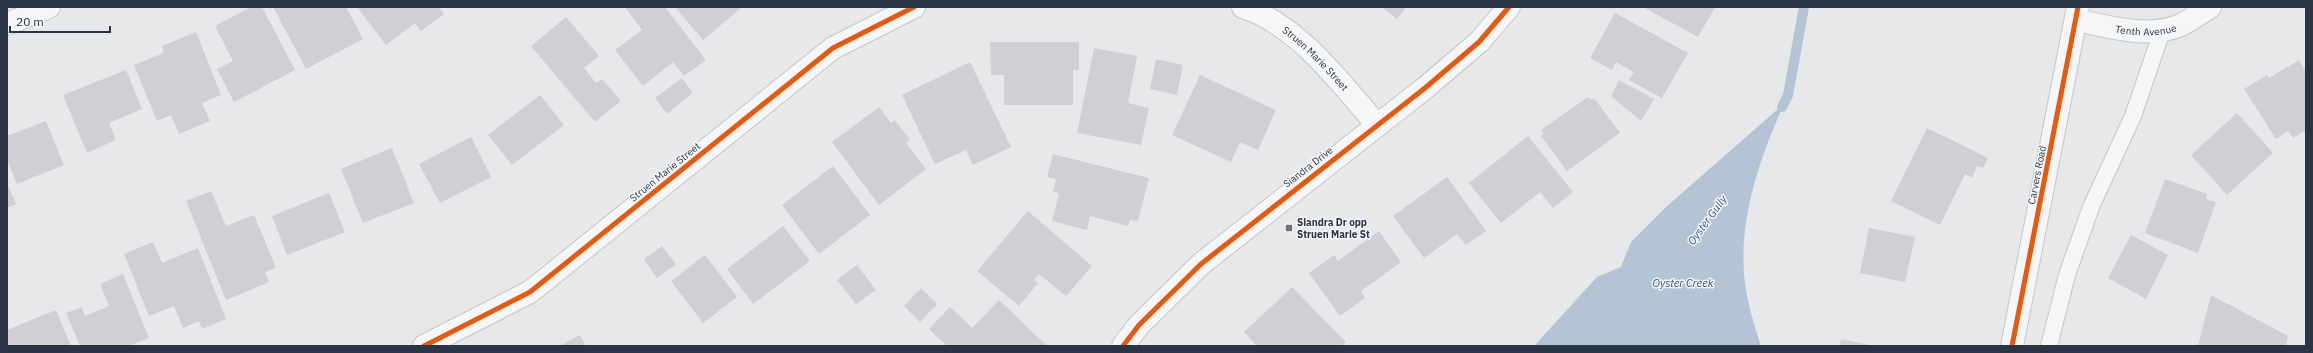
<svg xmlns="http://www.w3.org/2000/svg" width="2313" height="353" viewBox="0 0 2313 353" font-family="'IBM Plex Sans',sans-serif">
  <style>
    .water { fill: #b4c4d5 }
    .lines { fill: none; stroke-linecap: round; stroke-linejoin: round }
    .stream { stroke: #b4c4d5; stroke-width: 10 }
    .building { fill: #ced0d3 }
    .service-casing { stroke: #c4c6c8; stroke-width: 18 }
    .minor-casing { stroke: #c4c6c8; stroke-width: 24 }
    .tertiary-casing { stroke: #c4c6c8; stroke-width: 24 }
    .service { stroke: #f5f6f7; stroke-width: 16 }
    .minor { stroke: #f5f6f7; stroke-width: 22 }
    .tertiary { stroke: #f5f6f7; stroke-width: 22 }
    .cycleway-casing { stroke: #f4f6f9; stroke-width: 8 }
    .cycleway { stroke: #e8590c; stroke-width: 5 }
    .poi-dot { fill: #6c737f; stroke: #f4f6f9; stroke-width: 1.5 }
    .labels { text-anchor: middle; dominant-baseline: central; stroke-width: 3; stroke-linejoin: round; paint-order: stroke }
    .street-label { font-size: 10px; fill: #2b3445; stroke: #f4f6f9 }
    .poi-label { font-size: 10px; font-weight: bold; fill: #2b3445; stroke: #f4f6f9; text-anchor: start }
    .water-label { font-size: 11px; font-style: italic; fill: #34527a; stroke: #f4f6f9 }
  </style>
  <rect width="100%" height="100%" fill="#e6e8ea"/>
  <!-- water -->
  <path class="water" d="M1788 95C1761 154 1735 223 1746 290 1749 308 1755 328 1761 346H1534L1597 277 1621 267 1631 242 1666 207 1778 109Z"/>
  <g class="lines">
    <!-- stream -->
    <polyline class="stream" points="1782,107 1788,95 1804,7"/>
  </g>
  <!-- building -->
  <g class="building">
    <polygon points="251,7 262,7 295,70 234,102 217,69 233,61 215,26"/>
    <polygon points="273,7 346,7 363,39 306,69"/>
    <polygon points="357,7 439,7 444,14 421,31 415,23 386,45"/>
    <polygon points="625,7 665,7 706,60 684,76 673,62 643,86 615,50 642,30"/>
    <polygon points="675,7 742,7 703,40"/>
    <polygon points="1382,7 1406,7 1397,19"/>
    <polygon points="1643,7 1715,7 1698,37"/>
    <polygon points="1615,13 1688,53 1662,98 1629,80 1634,72 1616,62 1612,70 1590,58"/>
    <polygon points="566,17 599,56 584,68 596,83 602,79 621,101 595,122 531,46"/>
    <polygon points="196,32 221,95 202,103 210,121 179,134 171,115 157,121 134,65 164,53 162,46"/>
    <polygon points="990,42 1079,42 1079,70 1073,70 1073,105 1004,105 1004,75 991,75"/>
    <polygon points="1094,48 1137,56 1128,103 1149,108 1141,145 1077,133"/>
    <polygon points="1156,59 1183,65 1177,95 1150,89"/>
    <polygon points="2299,60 2306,72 2306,130 2293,138 2288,131 2276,139 2244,89 2267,75 2269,78"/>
    <polygon points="970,62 1011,147 973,165 966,150 935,164 902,95"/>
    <polygon points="126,70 142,109 109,123 116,140 87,153 63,95"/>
    <polygon points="1200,75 1276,110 1258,150 1240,142 1231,162 1172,135"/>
    <polygon points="682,78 693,93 667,114 655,98"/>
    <polygon points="1619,80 1654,99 1641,121 1611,96"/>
    <polygon points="540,95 564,125 512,165 488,135"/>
    <polygon points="1588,97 1590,100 1594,98 1620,133 1567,171 1541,136 1544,134 1541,130"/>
    <polygon points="879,107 891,123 895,120 910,140 906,143 926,169 879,205 832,142"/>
    <polygon points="2237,113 2273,153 2227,195 2191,155"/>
    <polygon points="46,121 64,165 17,184 7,160 7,136"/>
    <polygon points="1927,128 1988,158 1983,168 1977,166 1972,178 1965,174 1940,225 1891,201"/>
    <polygon points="1528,136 1573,192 1553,208 1540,192 1501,223 1469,183"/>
    <polygon points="471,137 491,177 440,203 419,164"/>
    <polygon points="392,148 414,203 363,223 341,169"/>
    <polygon points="1053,154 1149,178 1138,221 1130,220 1128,226 1090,216 1087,230 1052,221 1059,193 1053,192 1056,179 1047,177"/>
    <polygon points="833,166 870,215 819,254 782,205"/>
    <polygon points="1447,177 1486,231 1466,245 1457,234 1424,258 1393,216"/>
    <polygon points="2165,179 2207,194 2206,199 2216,202 2198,253 2145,233"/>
    <polygon points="7,183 16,204 7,208"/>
    <polygon points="211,191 226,226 254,215 276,268 265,272 269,282 226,300 186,201"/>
    <polygon points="329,193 345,232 287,255 272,216"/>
    <polygon points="1028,211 1092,266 1066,296 1039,274 1034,280 1038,283 1019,306 977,271"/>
    <polygon points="783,226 810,261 753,304 727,269"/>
    <polygon points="1869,228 1915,237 1905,282 1860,273"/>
    <polygon points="1379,231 1401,262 1361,291 1365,298 1340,316 1309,273 1334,255 1338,261"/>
    <polygon points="2131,235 2168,255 2146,299 2108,278"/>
    <polygon points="153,242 162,263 198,248 226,319 202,329 199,321 183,328 174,306 149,316 124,254"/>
    <polygon points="662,246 676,264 657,278 644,259"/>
    <polygon points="705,255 737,297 703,323 671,281"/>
    <polygon points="857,265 876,290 856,304 837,280"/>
    <polygon points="123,274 149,338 129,346 80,346 66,313 82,307 85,316 109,306 100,284"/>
    <polygon points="1292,287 1346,342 1341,346 1257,346 1244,332"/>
    <polygon points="921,288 937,304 920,322 904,306"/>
    <polygon points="2211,295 2288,336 2286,346 2198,346"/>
    <polygon points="999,300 1047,346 947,346 929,329 950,307 972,328"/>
    <polygon points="56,310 71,346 7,346 7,330"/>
    <polygon points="580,335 586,346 560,346"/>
    <polygon points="1841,339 1870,345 1870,346 1839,346"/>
  </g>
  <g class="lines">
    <defs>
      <polyline id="service" points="2049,346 2067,275 2091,207 2133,116 2162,31"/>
      <g id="minor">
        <path id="s1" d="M1243 7C1297 24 1341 83 1377 125"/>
        <path id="s2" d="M2077 20C2109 27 2149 39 2181 25 2191 20 2200 13 2210 7"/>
        <polyline points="7,24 49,7"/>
        <polyline points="424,346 530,292 833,48 914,7"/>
        <polyline points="1123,346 1139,325 1201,264 1425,88 1479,42 1509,7"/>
      </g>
      <polyline id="tertiary" points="2012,346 2078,7"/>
    </defs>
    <!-- service casing -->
    <use href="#service" class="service-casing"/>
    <!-- minor casing -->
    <use href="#minor" class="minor-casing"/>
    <!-- tertiary casing -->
    <use href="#tertiary" class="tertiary-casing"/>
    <!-- service -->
    <use href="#service" class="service"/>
    <!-- minor -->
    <use href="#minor" class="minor"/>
    <!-- tertiary -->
    <use href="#tertiary" class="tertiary"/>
    <defs>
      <g id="cycleway">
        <polyline points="424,346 530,292 833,48 914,7"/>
        <polyline points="1123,346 1139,325 1201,264 1425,88 1479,42 1509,7"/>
        <polyline points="2012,346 2078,7"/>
      </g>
    </defs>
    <!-- cycleway casing -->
    <use href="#cycleway" class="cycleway-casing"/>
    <!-- cycleway -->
    <use href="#cycleway" class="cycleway"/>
  </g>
  <!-- markers -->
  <rect class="poi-dot" x="1285" y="224" width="8" height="8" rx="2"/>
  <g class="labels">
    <!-- street labels -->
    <g class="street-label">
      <text stroke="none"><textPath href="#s2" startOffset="70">Tenth Avenue</textPath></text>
      <text stroke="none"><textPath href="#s1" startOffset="90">Struen Marie Street</textPath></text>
      <text transform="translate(1308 167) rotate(-38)">Siandra Drive</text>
      <text transform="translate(665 172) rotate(-39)">Struen Marie Street</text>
      <text transform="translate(2037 175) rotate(-79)">Carvers Road</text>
    </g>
    <!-- poi labels -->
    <g class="poi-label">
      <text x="1297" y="222">Siandra Dr opp<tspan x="1297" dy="12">Struen Marie St</tspan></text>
    </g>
    <!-- water labels -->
    <g class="water-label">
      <text transform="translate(1707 220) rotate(-54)">Oyster Gully</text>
      <text x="1683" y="283">Oyster Creek</text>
    </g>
  </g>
  <!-- border -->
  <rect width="2313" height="353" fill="none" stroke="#2b3445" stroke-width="16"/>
  <!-- scale -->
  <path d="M10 26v6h100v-6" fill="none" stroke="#2b3445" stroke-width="2"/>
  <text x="16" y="26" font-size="12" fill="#2b3445" stroke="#f4f6f9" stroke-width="3" paint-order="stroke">20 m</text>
</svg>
